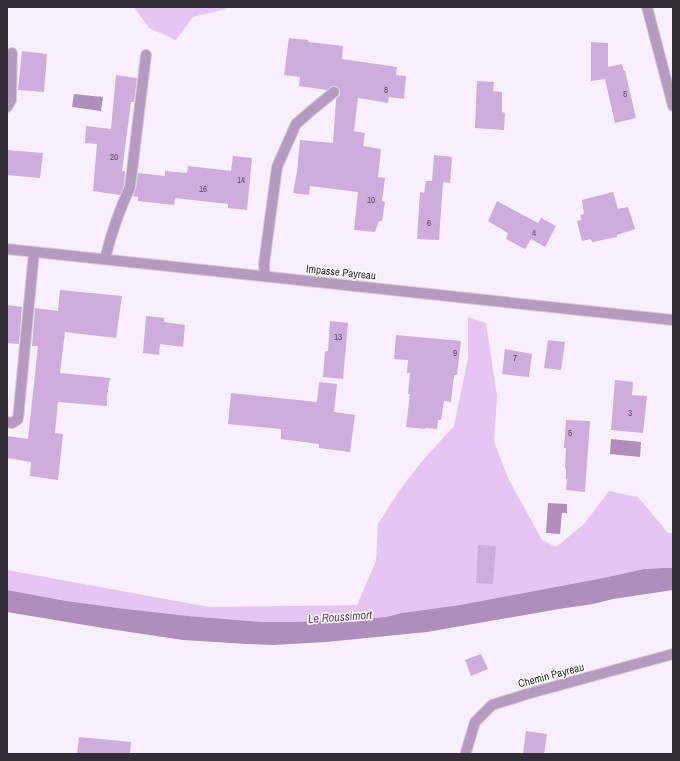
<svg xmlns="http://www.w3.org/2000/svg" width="680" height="761" viewBox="0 0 680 761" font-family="'Archivo Narrow',sans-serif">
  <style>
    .green { fill: #e7c5f3 }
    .water { fill: #af8ebb }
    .building { fill: #ceacdb }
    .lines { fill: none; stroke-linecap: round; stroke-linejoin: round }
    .lane-casing { stroke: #d6cbda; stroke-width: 12 }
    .street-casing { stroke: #d6cbda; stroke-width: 12 }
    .lane { stroke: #b69bc0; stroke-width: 10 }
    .street { stroke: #b69bc0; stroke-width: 10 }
    .labels { text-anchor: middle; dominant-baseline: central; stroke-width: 3; stroke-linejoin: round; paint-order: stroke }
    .number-label { font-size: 9px; fill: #5a4d60 }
    .street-label { font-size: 11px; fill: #342d37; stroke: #fff }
    .water-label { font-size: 12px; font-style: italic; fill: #6b3f7a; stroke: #fff }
  </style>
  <rect width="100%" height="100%" fill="#f9eefe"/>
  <!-- green -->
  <g class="green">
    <polygon points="134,7 228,7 222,10 193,17 176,40 149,28"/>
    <polygon points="468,317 486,323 497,396 494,441 508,478 542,540 556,547 584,524 609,491 638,497 668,533 673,533 673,568 644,569 608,577 460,605 402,613 386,617 350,620 274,623 188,616 118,608 67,601 7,590 7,570 209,607 357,605 376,561 378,524 399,491 423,460 454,426 468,358"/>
  </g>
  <!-- water -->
  <g class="water">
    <polygon points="74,94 103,97 101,111 72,107"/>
    <polygon points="611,439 641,442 640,457 610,454"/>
    <polygon points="548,503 567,504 567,513 562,513 560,534 546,533"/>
    <polygon points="663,568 673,568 673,590 613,599 593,604 559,609 427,632 326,642 273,645 247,644 183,640 103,628 7,612 7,590 67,601 118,608 188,616 263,622 293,622 350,620 386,617 402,613 460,605 608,577 644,569"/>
  </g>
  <!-- building -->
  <g class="building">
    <polygon points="289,38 308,40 308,42 343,46 342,59 397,67 396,75 406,76 404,99 389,97 388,103 358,98 354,131 365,133 363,146 381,149 378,177 385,178 382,201 385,202 382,221 379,221 375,232 354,230 358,192 310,186 309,195 293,193 297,172 300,140 333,143 336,99 340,95 340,91 339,88 336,86 333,86 327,90 299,86 300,77 284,75"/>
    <polygon points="591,42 608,43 608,67 622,64 624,71 625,71 636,118 615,123 605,79 591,81"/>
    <polygon points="22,51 47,54 44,92 18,90"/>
    <polygon points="116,75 137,78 134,102 131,102 122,171 125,171 124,185 120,195 93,191 97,144 85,143 86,126 111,129"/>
    <polygon points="477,81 494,82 493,91 502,92 502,112 505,113 504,130 475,128"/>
    <polygon points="7,150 43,153 40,178 7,175"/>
    <polygon points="434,155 452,157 450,183 443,182 439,240 417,239 420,192 424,193 426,181 432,181"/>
    <polygon points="233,156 252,158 247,210 228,208 228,204 175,198 174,205 138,201 138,197 133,196 136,188 138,173 165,176 165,171 187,173 188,166 231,171"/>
    <polygon points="613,192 618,209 628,207 635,229 617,235 617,237 592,242 591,239 582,241 577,221 582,220 580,215 584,214 582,200"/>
    <polygon points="497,201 538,223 541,218 556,226 545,247 531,239 525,249 506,239 508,233 488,221"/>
    <polygon points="60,290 122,296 116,338 65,332 60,373 110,378 107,396 107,406 58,402 55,433 63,434 58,480 30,476 31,462 7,458 7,436 28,439 38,346 32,346 35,308 58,311"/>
    <polygon points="7,305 22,307 19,344 7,343"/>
    <polygon points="146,316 164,318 164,322 185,325 183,347 160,344 159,355 143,353"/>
    <polygon points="330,321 348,323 343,379 323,377 325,351 328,351"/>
    <polygon points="396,335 461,341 457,375 454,375 451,402 444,401 441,420 438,420 437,429 425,428 425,429 406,427 410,394 408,394 410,373 407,373 408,360 394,359"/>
    <polygon points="548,340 565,342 561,370 544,368"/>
    <polygon points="505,349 532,354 529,377 502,374"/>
    <polygon points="615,380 633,382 632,395 647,396 643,433 611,430"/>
    <polygon points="319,382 337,384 334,412 355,415 350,452 319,448 319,444 281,439 281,429 228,424 231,393 317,402"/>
    <polygon points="566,420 590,421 585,492 566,490 567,479 566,479 566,469 565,468 566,448 564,448"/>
    <polygon points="478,545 496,546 493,584 476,583"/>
    <polygon points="481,654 488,669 471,676 465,660"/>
    <polygon points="526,731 547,734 544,754 523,754"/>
    <polygon points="79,737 131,742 130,754 77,754"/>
  </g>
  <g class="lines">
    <defs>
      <g id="lane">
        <polyline points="7,107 11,100 12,53"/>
        <path d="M105 259C111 234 119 211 130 187L146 55"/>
        <polyline points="265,276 264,264 277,167 296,124 312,110 334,92"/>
      </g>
      <g id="street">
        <polyline points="647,7 673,106"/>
        <polyline points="7,249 673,320"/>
        <polyline points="7,422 12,423 18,419 34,252"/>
        <polyline points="466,754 466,752 475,722 492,705 527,694 673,654"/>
      </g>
    </defs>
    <!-- lane casing -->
    <use href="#lane" class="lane-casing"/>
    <!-- street casing -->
    <use href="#street" class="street-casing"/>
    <!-- lane -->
    <use href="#lane" class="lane"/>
    <!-- street -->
    <use href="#street" class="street"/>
  </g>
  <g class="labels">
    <!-- number labels -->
    <g class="number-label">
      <text x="386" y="90">8</text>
      <text x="625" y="94">5</text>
      <text x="114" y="157">20</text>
      <text x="241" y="180">14</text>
      <text x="203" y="189">16</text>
      <text x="371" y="200">10</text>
      <text x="429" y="223">6</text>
      <text x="534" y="233">4</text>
      <text x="338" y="337">13</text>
      <text x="455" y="353">9</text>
      <text x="515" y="358">7</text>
      <text x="630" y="413">3</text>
      <text x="570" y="433">5</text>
    </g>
    <!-- street labels -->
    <g class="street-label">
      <text transform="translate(341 272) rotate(6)">Impasse Payreau</text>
      <text transform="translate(551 675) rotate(-15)">Chemin Payreau</text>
    </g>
    <!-- water labels -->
    <g class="water-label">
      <text transform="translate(340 617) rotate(-4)">Le Roussimort</text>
    </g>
  </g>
  <!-- border -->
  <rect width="680" height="761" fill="none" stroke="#342d37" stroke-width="16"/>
</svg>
